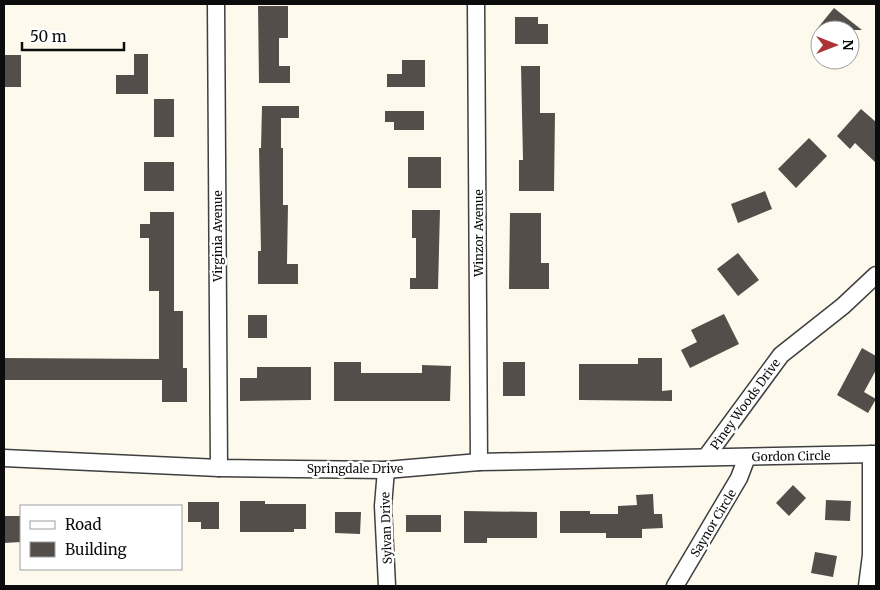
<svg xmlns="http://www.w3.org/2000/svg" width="880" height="590" viewBox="0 0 880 590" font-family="Merriweather,serif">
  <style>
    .building { fill: #544e4a }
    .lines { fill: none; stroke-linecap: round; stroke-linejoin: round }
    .street-casing { stroke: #3f3f3f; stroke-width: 19 }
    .street { stroke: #fff; stroke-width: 16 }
    .labels { text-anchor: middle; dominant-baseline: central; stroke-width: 5; stroke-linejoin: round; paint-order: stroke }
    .street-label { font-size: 12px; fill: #0c0c0c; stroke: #fff }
  </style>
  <rect width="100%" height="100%" fill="#fdfaed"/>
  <!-- building -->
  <g class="building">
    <polygon points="258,6 288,6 288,38 279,38 279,66 290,66 290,83 259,83"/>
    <polygon points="834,8 862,30 816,30"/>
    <polygon points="515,17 538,17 538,24 548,24 548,44 515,44"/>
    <polygon points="134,54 148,54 148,94 116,94 116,75 134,75"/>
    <rect x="4" y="55" width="17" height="32"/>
    <polygon points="402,60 425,60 425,87 387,87 387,74 402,74"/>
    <polygon points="521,66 540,66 540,113 555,113 554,191 519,191 519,160 523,160"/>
    <rect x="154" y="99" width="20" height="38"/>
    <polygon points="262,106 299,106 299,118 281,118 281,148 283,148 283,205 288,205 287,264 298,264 298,284 258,284 258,251 261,251 259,148 261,148"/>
    <polygon points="861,109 876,122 876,163 855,143 850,149 837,136"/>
    <polygon points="385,111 424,111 424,130 394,130 394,122 385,122"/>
    <polygon points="809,138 827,156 796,188 778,169"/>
    <rect x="408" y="157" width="33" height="31"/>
    <rect x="144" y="162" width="30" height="29"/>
    <polygon points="765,191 772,209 738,223 731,204"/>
    <polygon points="412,210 440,210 438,289 410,289 410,278 416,278 416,238 412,238"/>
    <polygon points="150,212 174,212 174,311 183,311 183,368 187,368 187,402 162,402 162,380 4,380 4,358 159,359 159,291 149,291 149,238 140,238 140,224 150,224"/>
    <polygon points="510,213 541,213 541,263 549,263 549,289 509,289"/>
    <polygon points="738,253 759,280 738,296 717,269"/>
    <polygon points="724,314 739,344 690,368 681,350 697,342 691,330"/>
    <rect x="248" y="315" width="19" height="23"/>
    <polygon points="862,348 876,356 876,370 864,392 876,399 868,413 837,395"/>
    <polygon points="638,358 662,358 662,391 672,390 672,401 579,400 579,364 638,364"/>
    <polygon points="334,362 361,362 361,373 422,373 422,365 451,366 450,401 334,401"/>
    <rect x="503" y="362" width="22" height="34"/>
    <polygon points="257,367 311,367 311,400 240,401 240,378 257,378"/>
    <polygon points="793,485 806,498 789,516 776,503"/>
    <polygon points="653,494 654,514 662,514 663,528 642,529 642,538 606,538 606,533 560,533 560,511 590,511 590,514 618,514 618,506 637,505 636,495"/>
    <polygon points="826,500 851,501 850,521 825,520"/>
    <polygon points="240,501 265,501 265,504 306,504 306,529 294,529 294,532 240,532"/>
    <polygon points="188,502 219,502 219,529 201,529 201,522 188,522"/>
    <polygon points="464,511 537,512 537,538 487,538 487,543 464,543"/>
    <polygon points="335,512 361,512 360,534 335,533"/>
    <rect x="406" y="515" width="35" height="17"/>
    <polygon points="4,516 21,516 21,542 4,543"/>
    <polygon points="815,552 837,556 833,577 811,573"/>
  </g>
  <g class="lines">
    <defs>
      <g id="street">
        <polyline points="216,4 219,468"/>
        <polyline points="476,4 479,462"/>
        <polyline points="706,457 781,355 843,306 876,275"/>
        <polyline points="4,458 219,468 386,470 479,462 876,454"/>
        <polyline points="386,470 383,506 387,586"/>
        <polyline points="675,586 739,478 747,457"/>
        <polyline points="867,586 871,555 871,454"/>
      </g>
    </defs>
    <!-- street casing -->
    <use href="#street" class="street-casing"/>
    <!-- street -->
    <use href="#street" class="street"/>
  </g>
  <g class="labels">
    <!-- street labels -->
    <g class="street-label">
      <text transform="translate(478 233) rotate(-90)">Winzor Avenue</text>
      <text transform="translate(217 236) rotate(-90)">Virginia Avenue</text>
      <text transform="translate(745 404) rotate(-54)">Piney Woods Drive</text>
      <text transform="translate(791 456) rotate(-1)">Gordon Circle</text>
      <text x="355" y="468">Springdale Drive</text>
      <text transform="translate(713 523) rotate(-59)">Saynor Circle</text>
      <text transform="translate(386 528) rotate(-92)">Sylvan Drive</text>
    </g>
  </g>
  <!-- border -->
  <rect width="880" height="590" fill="none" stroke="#0c0c0c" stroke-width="10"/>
  <!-- legend -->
  <rect x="20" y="505" width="162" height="65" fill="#ffffff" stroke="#9e9e9e"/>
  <rect x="30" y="521" width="25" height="8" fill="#ffffff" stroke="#9e9e9e"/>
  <text x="65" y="530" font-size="15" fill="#0c0c0c">Road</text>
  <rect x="30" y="542" width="25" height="15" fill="#544e4a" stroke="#9e9e9e"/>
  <text x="65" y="555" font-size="15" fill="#0c0c0c">Building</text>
  <!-- north arrow -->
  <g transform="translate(835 45) rotate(90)"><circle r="24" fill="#ffffff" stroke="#9e9e9e"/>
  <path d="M0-4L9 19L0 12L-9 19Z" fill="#ad3336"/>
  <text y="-8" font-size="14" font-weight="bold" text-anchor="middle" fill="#0c0c0c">N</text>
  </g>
  <!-- scale -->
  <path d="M22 42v8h102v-8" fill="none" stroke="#0c0c0c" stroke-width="2.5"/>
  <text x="30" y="42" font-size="15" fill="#0c0c0c" stroke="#ffffff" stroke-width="4" paint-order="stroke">50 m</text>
</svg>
